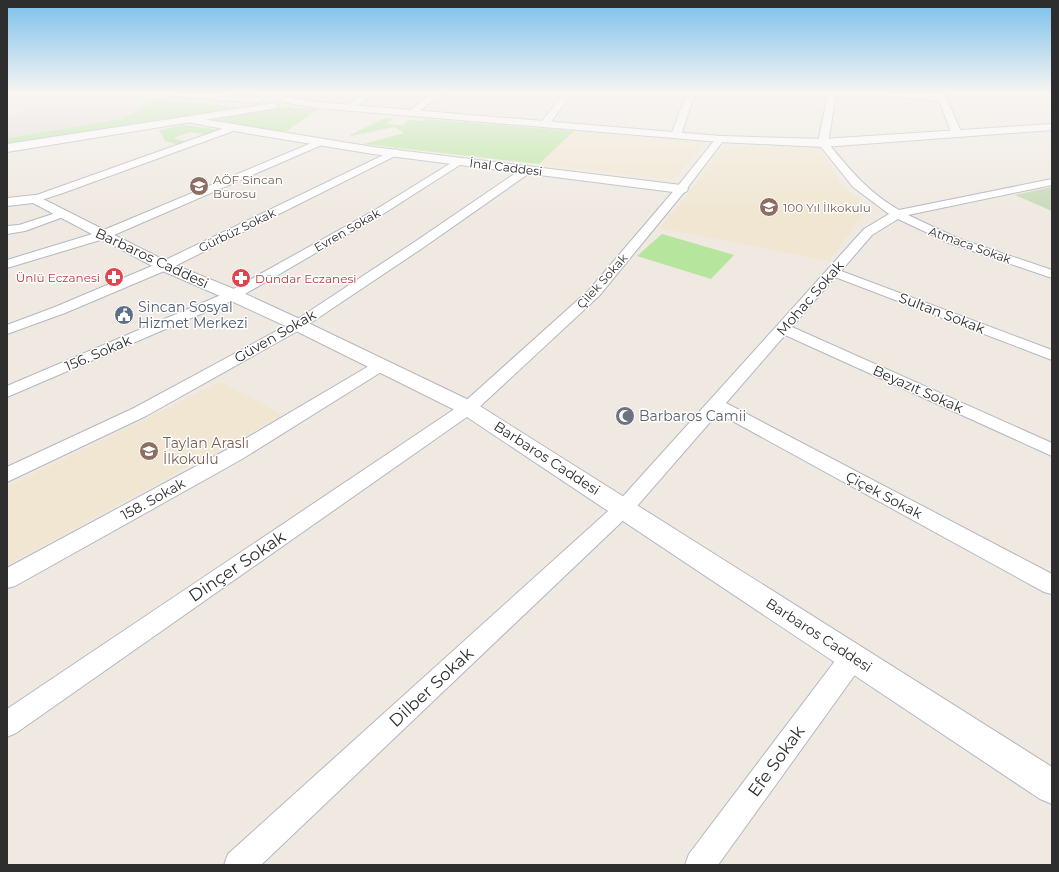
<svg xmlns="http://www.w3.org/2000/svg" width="1059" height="872" viewBox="0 0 1059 872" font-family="Montserrat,sans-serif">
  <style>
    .education { fill: #f0e6d1 }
    .green { fill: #b6e59e }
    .cemetery { fill: #c8d9b8 }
    .plaza { fill: #dfdcd8 }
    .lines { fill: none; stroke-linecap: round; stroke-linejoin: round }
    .minor-casing { stroke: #b4b7c1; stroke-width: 2 }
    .tertiary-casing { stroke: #b4b7c1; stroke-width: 2 }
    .secondary-casing { stroke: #b4b7c1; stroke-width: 2 }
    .minor { fill: #fff; fill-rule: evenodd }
    .tertiary { fill: #fff; fill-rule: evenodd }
    .secondary { fill: #fff; fill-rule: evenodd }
    .labels { text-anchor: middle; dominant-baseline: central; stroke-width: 3; stroke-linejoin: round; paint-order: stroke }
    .far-street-label { font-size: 12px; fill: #2e2e2e; stroke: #fff }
    .far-education-label { font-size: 12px; fill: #785e54; stroke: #fff; text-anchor: start }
    .far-health-label { font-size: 12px; fill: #be3a42; stroke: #fff; text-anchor: end }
    .street-label { font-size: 14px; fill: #2e2e2e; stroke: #fff }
    .service-label { font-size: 14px; fill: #4e5e75; stroke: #fff; text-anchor: start }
    .worship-label { font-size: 14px; fill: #5b616d; stroke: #fff; text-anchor: start }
    .education-label { font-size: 14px; fill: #785e54; stroke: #fff; text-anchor: start }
    .near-street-label { font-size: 17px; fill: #2e2e2e; stroke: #fff }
  </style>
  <rect width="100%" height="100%" fill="#efe9e1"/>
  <!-- education -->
  <g class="education">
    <polygon points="574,131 707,142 673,180 539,164"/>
    <polygon points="723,146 817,146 839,177 837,180 859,200 863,214 829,261 660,228 694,186"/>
    <polygon points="220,382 283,415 7,565 7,487"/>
  </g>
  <!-- green -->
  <g class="green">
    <polygon points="158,99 236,107 180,118 7,144 7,138 122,119"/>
    <polygon points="285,107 319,109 285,132 212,120"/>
    <polygon points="385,118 393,119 386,124 403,125 409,120 423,121 425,119 574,131 539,164 364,144 404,133 394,127 351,136 350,135"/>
    <polygon points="184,125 221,130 208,135 190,132 173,138 187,142 179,145 165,141 159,130"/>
    <polygon points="662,234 734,255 711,279 637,256"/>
  </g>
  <!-- cemetery -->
  <polygon class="cemetery" points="1052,187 1052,211 1015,195"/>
  <!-- plaza -->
  <polygon class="plaza" points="37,105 90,110 99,106 139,110 122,119 7,138 7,117"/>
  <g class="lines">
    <defs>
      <g id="minor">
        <polygon points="366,93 376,93 353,109 347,109 346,107 347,105"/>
        <polygon points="432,93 442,93 415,115 409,115 408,113 409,111"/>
        <polygon points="564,93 572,93 548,126 542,126 540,124"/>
        <polygon points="687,93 695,93 681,135 679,137 673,137 671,135"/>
        <path d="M828 93H836L828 143C850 170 868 192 899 210L1052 179V185L908 215 957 238 1052 270V278L949 243 898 219 872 235 841 271 1052 350V360L835 277 792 327 1052 443V456L785 335 726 403 1052 574V594L1044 592 718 413 631 513 261 865H224L228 854 617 503 864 229 889 214 853 187 818 143Z"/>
        <polygon points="936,93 944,93 962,134 960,136 954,136 952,134"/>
        <polygon points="233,125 238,128 236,130 63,193 35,202 29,199 31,197"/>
        <polygon points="720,136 723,137 725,139 723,141 685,191 599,296 474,412 16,733 7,737 7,709 462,404 589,290 677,187 717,137"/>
        <polygon points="321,139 324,140 326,142 324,144 107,238 7,268 7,260 99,232"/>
        <polygon points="396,149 401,152 399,154 169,269 65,313 7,334 7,325 55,307 159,263"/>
        <polygon points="459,158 464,161 463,163 383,214 238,298 7,397 7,386 228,292 375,210"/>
        <polygon points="527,167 532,170 531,172 424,247 303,328 146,416 7,482 7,467 134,408 293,322 416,241 523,168"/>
        <polygon points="62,211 66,212 68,214 66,216 25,231 7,234 7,226 19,225"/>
        <polygon points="380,361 386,363 388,366 386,369 242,459 15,586 7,588 7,568 228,449 374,363"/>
        <polygon points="853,646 862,649 865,657 862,665 718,865 685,865 689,854 844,649"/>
      </g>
      <g id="tertiary">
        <path d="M877 93C889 93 941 91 947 98L942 101 882 96Z"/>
        <polygon points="190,117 373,147 681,185 686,186 688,189 686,192 681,193 373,154 251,134 186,122 185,120"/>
        <polygon points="35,195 170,263 239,291 304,321 475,403 1052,767 1052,804 1040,799 461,413 292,329 227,299 158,269 33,203 7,206 7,198"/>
      </g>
      <g id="secondary">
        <polygon points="167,93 212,93 257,97 262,100 257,103 172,96"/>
        <polygon points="288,97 317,102 720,136 823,139 1052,124 1052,130 823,147 720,142 317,108 284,102 283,100 284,98"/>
        <polygon points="274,103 279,106 278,108 7,152 7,144"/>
      </g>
    </defs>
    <!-- minor casing -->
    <use href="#minor" class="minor-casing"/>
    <!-- tertiary casing -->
    <use href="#tertiary" class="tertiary-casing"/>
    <!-- secondary casing -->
    <use href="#secondary" class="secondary-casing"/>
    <!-- minor -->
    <use href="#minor" class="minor"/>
    <!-- tertiary -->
    <use href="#tertiary" class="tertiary"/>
    <!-- secondary -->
    <use href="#secondary" class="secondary"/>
  </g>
  <!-- sky -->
  <linearGradient id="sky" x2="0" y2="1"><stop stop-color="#7abfeb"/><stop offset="0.43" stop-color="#f8f5f2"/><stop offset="1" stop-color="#f8f5f2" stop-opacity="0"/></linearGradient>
  <rect width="1059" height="215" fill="url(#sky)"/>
  <!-- icons -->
  <defs>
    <symbol id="university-disc" viewBox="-11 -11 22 22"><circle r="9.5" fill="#8d6e63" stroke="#fff"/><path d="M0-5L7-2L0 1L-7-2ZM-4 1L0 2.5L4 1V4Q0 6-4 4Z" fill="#fff"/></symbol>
    <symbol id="school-disc" viewBox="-11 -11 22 22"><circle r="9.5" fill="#8d6e63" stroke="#fff"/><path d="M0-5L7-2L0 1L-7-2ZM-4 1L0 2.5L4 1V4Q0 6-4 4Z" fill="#fff"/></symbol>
    <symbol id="pharmacy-disc" viewBox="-11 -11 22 22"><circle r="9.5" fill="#e0444e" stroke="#fff"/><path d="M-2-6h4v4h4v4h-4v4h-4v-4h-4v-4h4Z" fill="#fff"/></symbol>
    <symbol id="civic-disc" viewBox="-11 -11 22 22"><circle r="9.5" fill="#5c6f8a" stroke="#fff"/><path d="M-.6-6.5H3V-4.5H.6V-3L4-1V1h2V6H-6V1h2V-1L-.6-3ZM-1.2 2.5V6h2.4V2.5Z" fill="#fff"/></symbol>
    <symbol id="mosque-disc" viewBox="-11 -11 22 22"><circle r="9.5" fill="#6b7280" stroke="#fff"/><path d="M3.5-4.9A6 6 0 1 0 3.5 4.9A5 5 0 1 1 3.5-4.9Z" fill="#fff"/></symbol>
  </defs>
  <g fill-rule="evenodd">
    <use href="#university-disc" x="188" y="175" width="22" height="22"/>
    <use href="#school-disc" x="758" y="196" width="22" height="22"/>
    <use href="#pharmacy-disc" x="103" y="266" width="22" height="22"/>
    <use href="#pharmacy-disc" x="230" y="267" width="22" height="22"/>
    <use href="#civic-disc" x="113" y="304" width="22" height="22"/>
    <use href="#mosque-disc" x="614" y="405" width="22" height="22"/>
    <use href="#school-disc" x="138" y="440" width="22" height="22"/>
  </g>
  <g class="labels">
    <!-- far-street labels -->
    <g class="far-street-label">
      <text transform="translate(506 167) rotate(7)">İnal Caddesi</text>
      <text transform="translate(237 230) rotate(-26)">Gürbüz Sokak</text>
      <text transform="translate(347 230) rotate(-30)">Evren Sokak</text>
      <text transform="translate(970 245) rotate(20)">Atmaca Sokak</text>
      <text transform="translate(602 281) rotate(-48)">Çilek Sokak</text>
    </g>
    <!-- far-education labels -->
    <g class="far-education-label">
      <text x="213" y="179">AÖF Sincan<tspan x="213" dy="14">Bürosu</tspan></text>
      <text x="783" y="207">100 Yıl İlkokulu</text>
    </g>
    <!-- far-health labels -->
    <g class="far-health-label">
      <text x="100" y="277">Ünlü Eczanesi</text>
      <text x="255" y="278" text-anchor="start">Dündar Eczanesi</text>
    </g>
    <!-- street labels -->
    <g class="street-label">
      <text transform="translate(152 258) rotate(25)">Barbaros Caddesi</text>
      <text transform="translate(810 298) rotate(-49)">Mohac Sokak</text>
      <text transform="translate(942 313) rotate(21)">Sultan Sokak</text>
      <text transform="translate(275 336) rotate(-30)">Güven Sokak</text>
      <text transform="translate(98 353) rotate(-23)">156. Sokak</text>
      <text transform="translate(918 389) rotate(24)">Beyazıt Sokak</text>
      <text transform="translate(547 458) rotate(33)">Barbaros Caddesi</text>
      <text transform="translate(884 495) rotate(28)">Çiçek Sokak</text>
      <text transform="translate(153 499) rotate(-29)">158. Sokak</text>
      <text transform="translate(819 635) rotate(33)">Barbaros Caddesi</text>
    </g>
    <!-- service labels -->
    <g class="service-label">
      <text x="138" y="307">Sincan Sosyal<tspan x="138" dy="16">Hizmet Merkezi</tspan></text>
    </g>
    <!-- worship labels -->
    <g class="worship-label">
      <text x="639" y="416">Barbaros Camii</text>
    </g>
    <!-- education labels -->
    <g class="education-label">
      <text x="163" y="443">Taylan Araslı<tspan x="163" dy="16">İlkokulu</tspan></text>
    </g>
    <!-- near-street labels -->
    <g class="near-street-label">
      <text transform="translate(237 566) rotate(-34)">Dinçer Sokak</text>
      <text transform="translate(431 687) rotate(-43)">Dilber Sokak</text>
      <text transform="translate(776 761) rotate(-54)">Efe Sokak</text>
    </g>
  </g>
  <!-- border -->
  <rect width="1059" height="872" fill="none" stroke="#2e2e2e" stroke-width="16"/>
</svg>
